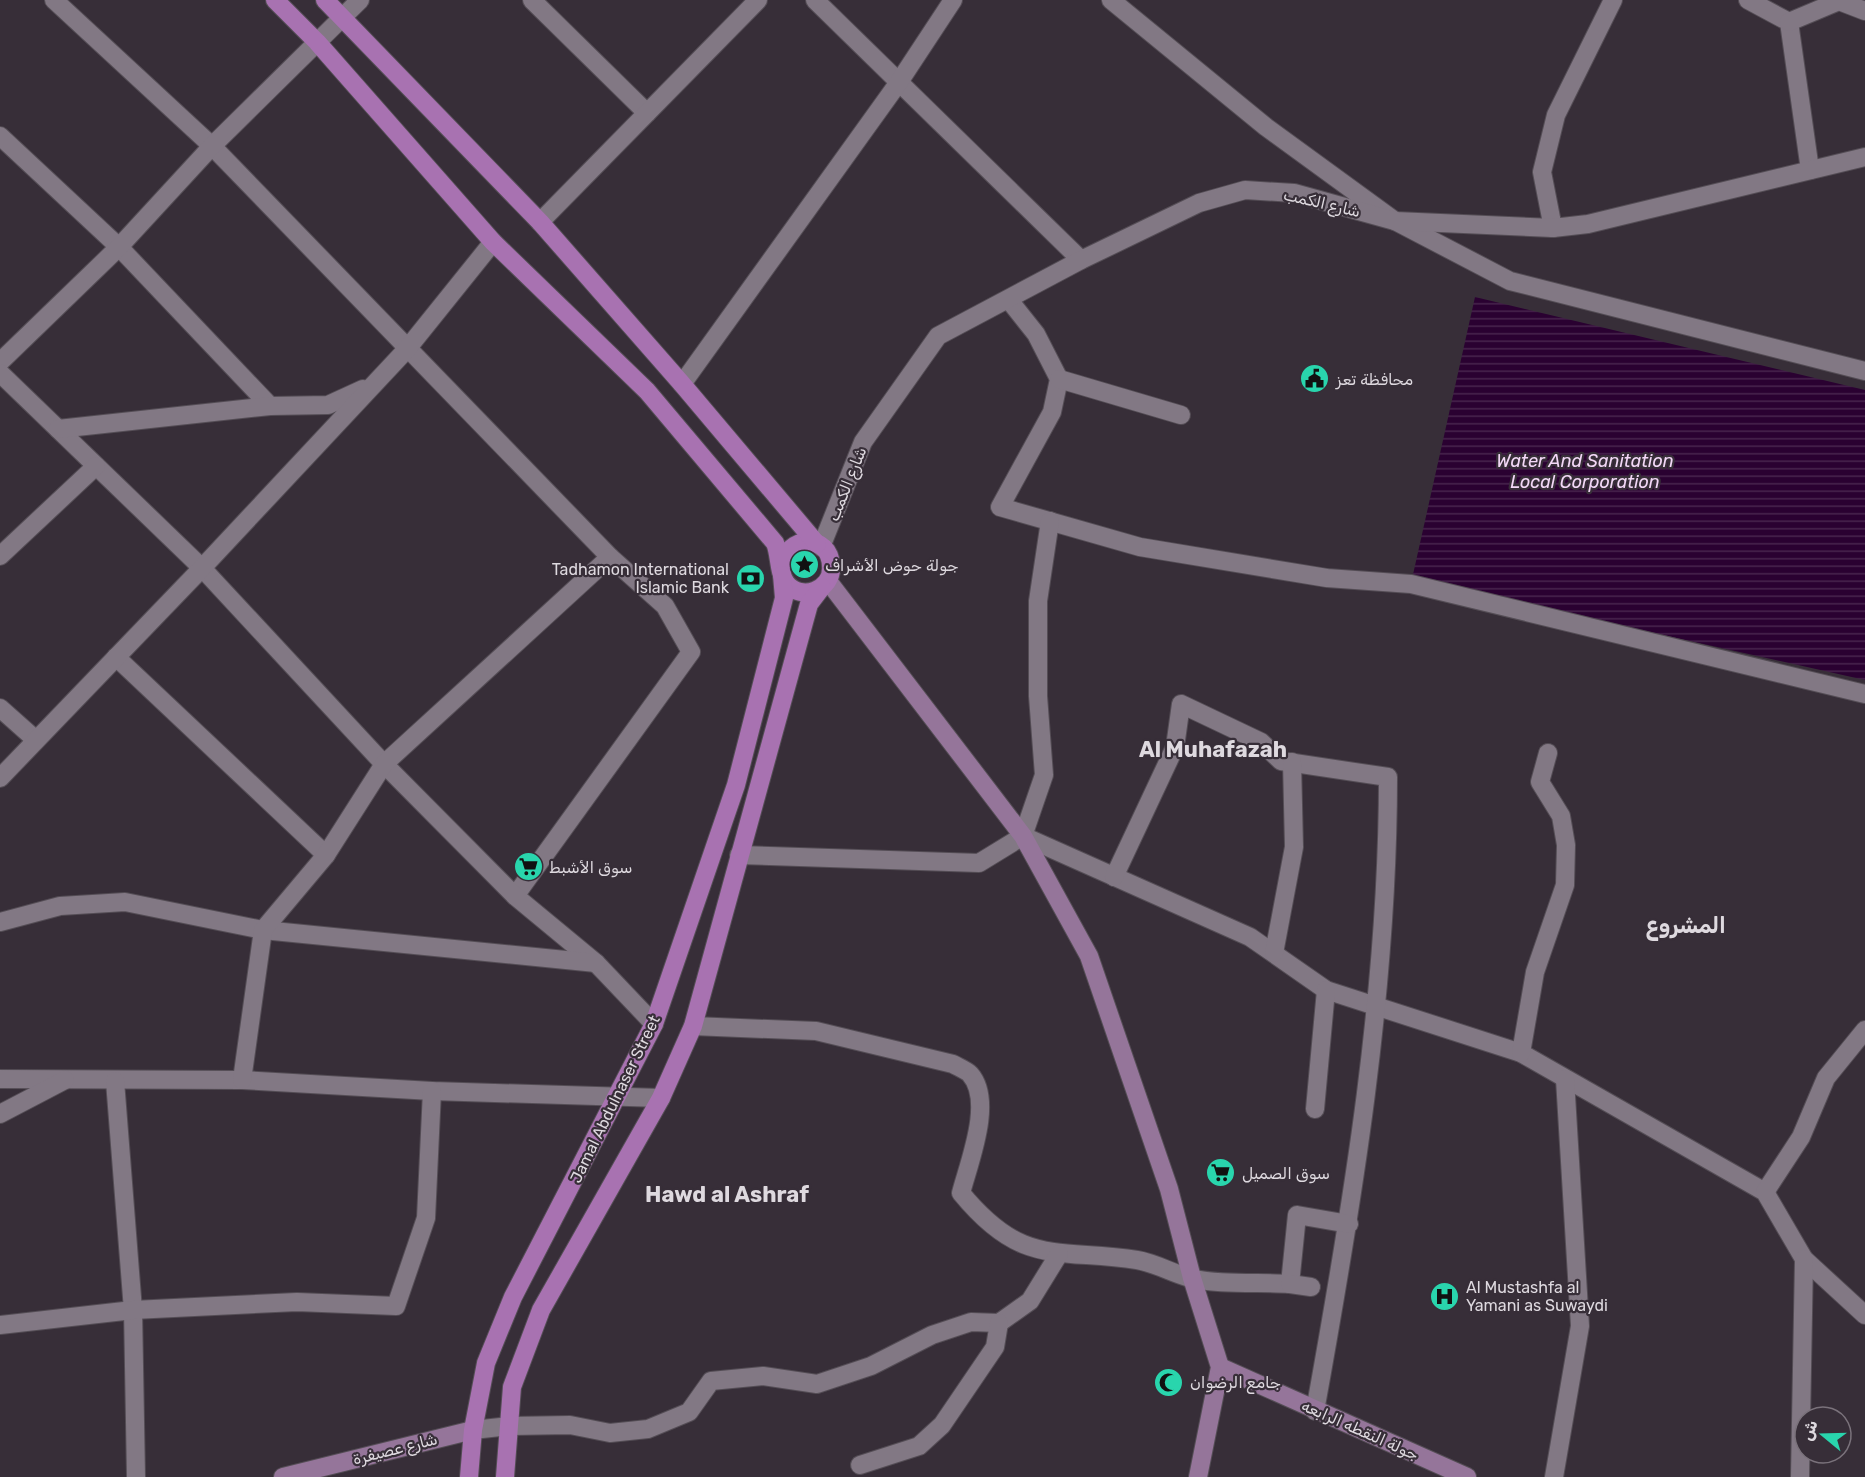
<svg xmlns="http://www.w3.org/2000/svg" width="1865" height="1477" viewBox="0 0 1865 1477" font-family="Rubik,'Noto Sans Arabic',sans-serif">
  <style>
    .water { fill: url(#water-rules) }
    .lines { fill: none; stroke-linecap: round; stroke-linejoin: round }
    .street-casing { stroke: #544d55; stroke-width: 20 }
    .secondary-casing { stroke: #544d55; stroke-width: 20 }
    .primary-casing { stroke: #544d55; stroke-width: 20 }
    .street { stroke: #827884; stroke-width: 18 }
    .secondary { stroke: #95759a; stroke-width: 18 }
    .primary { stroke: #a872b1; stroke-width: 18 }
    .labels { text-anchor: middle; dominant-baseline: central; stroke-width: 4.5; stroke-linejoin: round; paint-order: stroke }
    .street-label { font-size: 16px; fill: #ded9df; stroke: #372e38 }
    .poi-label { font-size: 16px; fill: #ded9df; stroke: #372e38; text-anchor: start }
    .water-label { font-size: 18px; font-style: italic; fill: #f3d8f7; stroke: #372e38 }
    .district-label { font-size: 22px; font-weight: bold; fill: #ded9df; stroke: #372e38 }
  </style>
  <defs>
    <pattern id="water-rules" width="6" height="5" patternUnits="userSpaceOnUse" patternTransform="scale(1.5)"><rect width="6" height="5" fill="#2a0131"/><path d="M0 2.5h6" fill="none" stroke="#48254e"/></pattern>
  </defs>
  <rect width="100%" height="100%" fill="#372e38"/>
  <!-- water -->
  <polygon class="water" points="1475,297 1865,390 1865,680 1412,579"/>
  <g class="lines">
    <defs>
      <g id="street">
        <polyline points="54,0 212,146 610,557 665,606 691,652 515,896"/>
        <polyline points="532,0 647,113"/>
        <polyline points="815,0 1081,260"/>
        <polyline points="1111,0 1266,127 1395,221 1510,281 1865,371"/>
        <polyline points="1748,0 1789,22 1810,170"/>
        <polyline points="1789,22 1839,1 1865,11"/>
        <polyline points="0,136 119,247 270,406"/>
        <polyline points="540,222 758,0"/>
        <polyline points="1553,228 1542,172 1556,115 1613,0"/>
        <polyline points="1009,300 1036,334 1059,379 1052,412 1000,507 1140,547 1327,578 1411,584 1865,694"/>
        <polyline points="0,362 119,247 212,146 360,0"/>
        <polyline points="0,373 202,568 384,764 515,896 596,963 654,1024"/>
        <polyline points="1059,379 1181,415"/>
        <polyline points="682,384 899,82 953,0"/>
        <polyline points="58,429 270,406 328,405 363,389"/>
        <polyline points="821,547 863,442 938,336 1081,260 1199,203 1245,190 1294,193 1395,221 1553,228 1588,224 1865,157"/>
        <polyline points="0,556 96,466"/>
        <polyline points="116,657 326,855"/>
        <polyline points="0,708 36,740"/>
        <polyline points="0,778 202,568 407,349 493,242"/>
        <polyline points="1023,836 1250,937 1326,990 1521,1053 1765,1192 1804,1259 1865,1315"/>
        <polyline points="739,855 979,863 1023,836 1044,775 1038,696 1038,601 1050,521"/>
        <path d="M1114 877 1175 747 1181 704 1261 742 1281 761 1388 777C1388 990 1353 1201 1315 1411"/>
        <polyline points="0,922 60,906 125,902 263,930 596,963"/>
        <polyline points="1274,953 1294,847 1292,762"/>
        <path d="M693 1026 816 1031 953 1064C958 1067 966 1070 970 1074 994 1101 969 1162 961 1193 1022 1267 1055 1248 1137 1260 1155 1263 1172 1273 1190 1278 1217 1285 1261 1282 1290 1284L1297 1215 1349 1224"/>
        <polyline points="1521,1053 1535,972 1565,885 1566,845 1561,816 1540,782 1548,753"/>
        <polyline points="0,1079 242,1080 432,1091 661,1098"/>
        <polyline points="242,1080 263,930 326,855 384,764 610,557"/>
        <polyline points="115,1081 133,1310 136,1477"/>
        <polyline points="1315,1109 1326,990"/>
        <polyline points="0,1114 65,1080"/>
        <polyline points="1765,1192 1801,1137 1826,1078 1865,1030"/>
        <polyline points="1290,1284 1311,1287"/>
        <polyline points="0,1325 133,1310 297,1302 396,1306 426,1218 432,1091"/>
        <polyline points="473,1430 510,1426 570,1425 610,1433 648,1429 689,1412 711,1381 763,1376 817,1384 871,1366 932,1335 971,1322 999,1323 1030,1301 1059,1254"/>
        <polyline points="860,1465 919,1446 942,1425 995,1347 999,1323"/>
        <polyline points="1554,1477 1580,1326 1565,1079"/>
        <polyline points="1800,1477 1804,1259"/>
      </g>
      <g id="secondary">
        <polyline points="828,581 1023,836 1089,956 1169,1189 1192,1278 1220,1367 1198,1477"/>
        <polyline points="1220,1367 1467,1477"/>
        <polyline points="283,1477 473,1430"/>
      </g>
      <g id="primary">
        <path d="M275 0 317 42 493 242 647 391 775 543C780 555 778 572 786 583 801 602 833 590 831 566 830 533 787 534 781 567"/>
        <polyline points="325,0 540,222 682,384 817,544"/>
        <polyline points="469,1477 473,1430 486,1363 513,1297 654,1024 736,785 784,598 782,575"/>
        <polyline points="505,1477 512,1387 541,1310 661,1098 693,1026 809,604 822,587"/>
      </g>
    </defs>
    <!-- street casing -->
    <use href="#street" class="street-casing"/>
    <!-- secondary casing -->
    <use href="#secondary" class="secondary-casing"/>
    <!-- primary casing -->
    <use href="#primary" class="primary-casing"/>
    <!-- street -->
    <use href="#street" class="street"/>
    <!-- secondary -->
    <use href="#secondary" class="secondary"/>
    <!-- primary -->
    <use href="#primary" class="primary"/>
  </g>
  <!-- icons -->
  <defs>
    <symbol id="civic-disc" viewBox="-11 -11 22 22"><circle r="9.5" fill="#29d5ad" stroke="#372e38"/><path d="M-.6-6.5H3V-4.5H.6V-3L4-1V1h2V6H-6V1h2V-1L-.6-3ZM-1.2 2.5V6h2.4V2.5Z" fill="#111"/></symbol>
    <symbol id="sight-disc" viewBox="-11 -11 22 22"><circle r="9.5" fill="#29d5ad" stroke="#372e38"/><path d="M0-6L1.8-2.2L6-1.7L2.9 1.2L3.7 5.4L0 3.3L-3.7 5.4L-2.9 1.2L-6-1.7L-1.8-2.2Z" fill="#111"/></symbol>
    <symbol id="bank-disc" viewBox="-11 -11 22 22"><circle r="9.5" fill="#29d5ad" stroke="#372e38"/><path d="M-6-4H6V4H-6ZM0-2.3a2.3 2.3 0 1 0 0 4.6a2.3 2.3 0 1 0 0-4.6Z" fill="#111"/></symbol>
    <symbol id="supermarket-disc" viewBox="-11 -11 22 22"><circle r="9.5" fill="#29d5ad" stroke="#372e38"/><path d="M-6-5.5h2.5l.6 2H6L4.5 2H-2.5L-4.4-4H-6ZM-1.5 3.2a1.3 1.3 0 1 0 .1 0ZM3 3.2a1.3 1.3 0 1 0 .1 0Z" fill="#111"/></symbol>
    <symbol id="hospital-disc" viewBox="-11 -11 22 22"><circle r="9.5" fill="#29d5ad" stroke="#372e38"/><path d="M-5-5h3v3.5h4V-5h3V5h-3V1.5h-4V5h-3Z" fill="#111"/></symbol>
    <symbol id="mosque-disc" viewBox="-11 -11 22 22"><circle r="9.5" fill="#29d5ad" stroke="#372e38"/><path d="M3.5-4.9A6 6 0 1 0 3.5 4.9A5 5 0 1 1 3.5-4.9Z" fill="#111"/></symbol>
  </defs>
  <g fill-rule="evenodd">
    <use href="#civic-disc" x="1298" y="362" width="33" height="33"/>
    <use href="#sight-disc" x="788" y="548" width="33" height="33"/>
    <use href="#bank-disc" x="734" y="562" width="33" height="33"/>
    <use href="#supermarket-disc" x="512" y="850" width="33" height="33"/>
    <use href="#supermarket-disc" x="1204" y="1156" width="33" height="33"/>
    <use href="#hospital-disc" x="1428" y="1280" width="33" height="33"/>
    <use href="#mosque-disc" x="1152" y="1366" width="33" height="33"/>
  </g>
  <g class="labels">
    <!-- street labels -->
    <g class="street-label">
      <text transform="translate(1322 203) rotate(13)">شارع الكمب</text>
      <text transform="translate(847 484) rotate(-68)">شارع الكمب</text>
      <text transform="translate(615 1099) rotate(-64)">Jamal Abdulnaser Street</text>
      <text transform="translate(1360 1430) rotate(24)">جولة النقطه الرابعه</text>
      <text transform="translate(395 1449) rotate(-14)">شارع عصيفرة</text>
    </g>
    <!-- poi labels -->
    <g class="poi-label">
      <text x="1336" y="379">محافظة تعز</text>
      <text x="825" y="565">جولة حوض الأشراف</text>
      <text x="729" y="569" text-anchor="end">Tadhamon International<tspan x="729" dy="18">Islamic Bank</tspan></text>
      <text x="549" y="867">سوق الأشبط</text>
      <text x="1242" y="1173">سوق الصميل</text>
      <text x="1466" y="1287">Al Mustashfa al<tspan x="1466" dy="18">Yamani as Suwaydi</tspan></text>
      <text x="1190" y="1382">جامع الرضوان</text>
    </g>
    <!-- water labels -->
    <g class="water-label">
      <text x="1585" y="461">Water And Sanitation<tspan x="1585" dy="21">Local Corporation</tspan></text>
    </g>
    <!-- district labels -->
    <g class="district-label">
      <text x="1213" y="749">Al Muhafazah</text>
      <text x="1686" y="925">المشروع</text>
      <text x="727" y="1194">Hawd al Ashraf</text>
    </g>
  </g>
  <!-- north arrow -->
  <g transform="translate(1823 1435) rotate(289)"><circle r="28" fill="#372e38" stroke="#7a727b" stroke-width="1.5"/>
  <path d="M0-4.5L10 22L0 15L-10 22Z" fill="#29d5ad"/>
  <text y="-9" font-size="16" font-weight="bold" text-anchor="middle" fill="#ded9df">ش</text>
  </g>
</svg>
